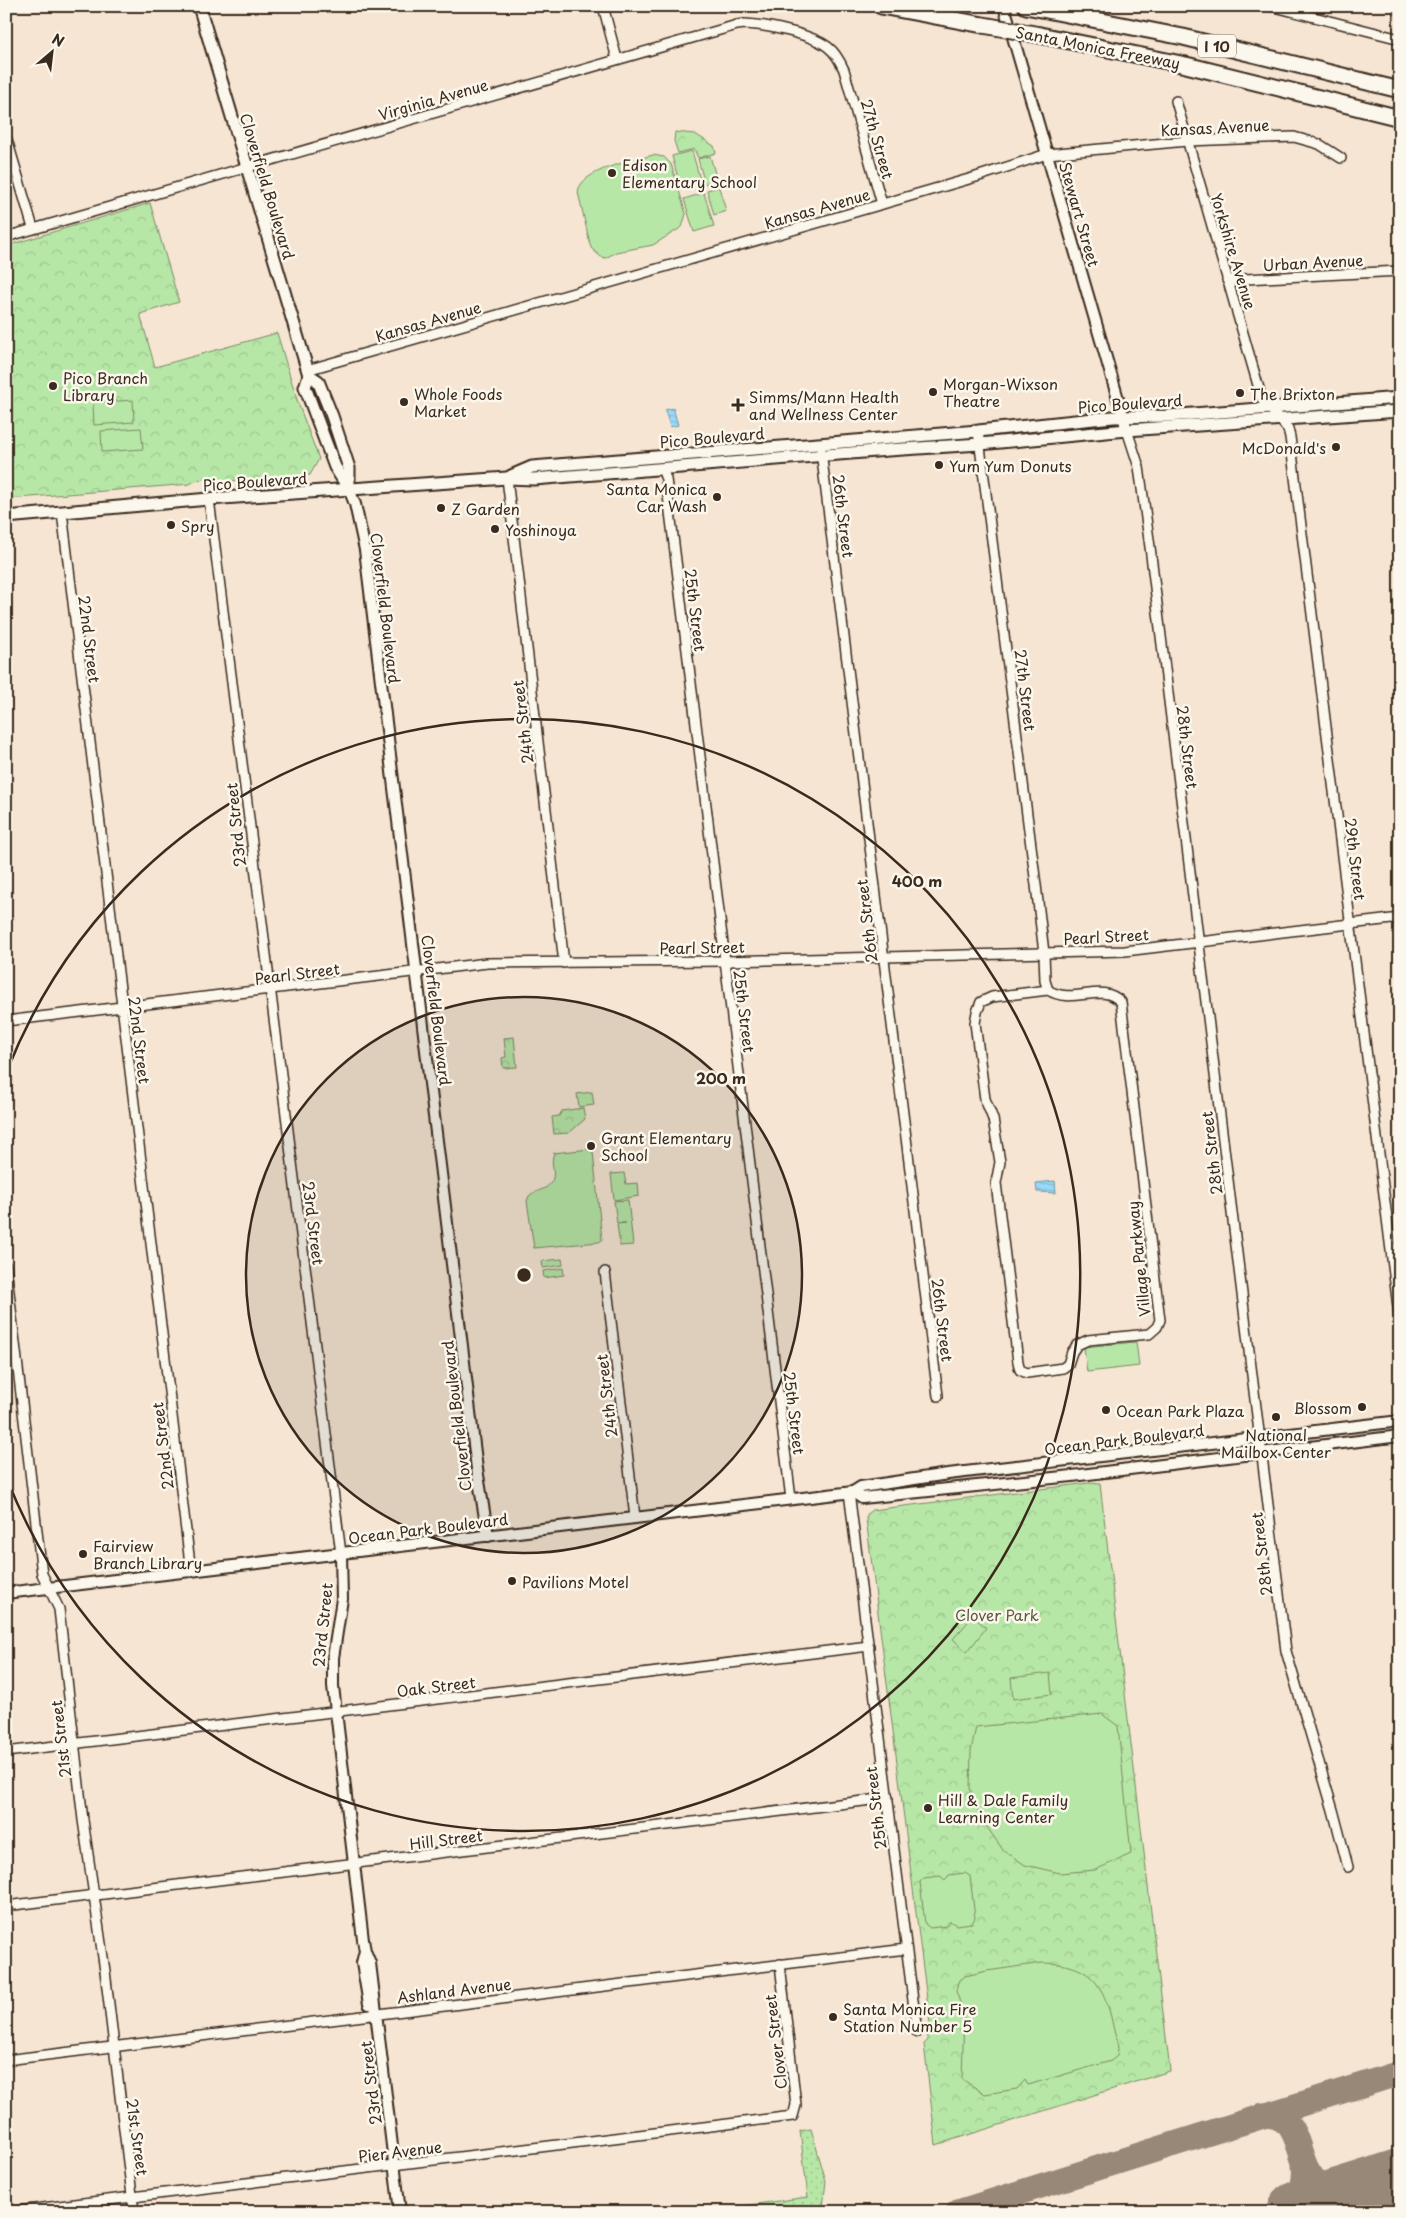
<svg xmlns="http://www.w3.org/2000/svg" width="1406" height="2218" viewBox="0 0 1406 2218" font-family="'Playpen Sans',sans-serif">
  <style>
    .grass { fill: url(#grass-dots); stroke: #798862 }
    .park { fill: url(#park-crowns); stroke: #798862 }
    .garden { fill: #b7e7a7; stroke: #798862 }
    .water { fill: url(#water-rules); stroke: #7294a1 }
    .lines { fill: none; stroke-linecap: round; stroke-linejoin: round }
    .taxiway { stroke: #988878; stroke-width: 25 }
    .runway { stroke: #988878; stroke-width: 62 }
    .minor-casing { stroke: #3b2a1e; stroke-width: 12 }
    .tertiary-casing { stroke: #3b2a1e; stroke-width: 14 }
    .secondary-casing { stroke: #3b2a1e; stroke-width: 15 }
    .motorway-casing { stroke: #3b2a1e; stroke-width: 19 }
    .minor { stroke: #fbf7ec; stroke-width: 9 }
    .tertiary { stroke: #fbf7ec; stroke-width: 10 }
    .secondary { stroke: #fbf7ec; stroke-width: 11 }
    .motorway { stroke: #fbf7ec; stroke-width: 15 }
    .motorway-bridge-casing { stroke: #3b2a1e; stroke-width: 19; stroke-linecap: butt }
    .motorway-bridge { stroke: #fbf7ec; stroke-width: 15 }
    .ring { fill: none; stroke: #3b2a1e; stroke-width: 2.5 }
    .poi-dot { fill: #3b2a1e; stroke: #fbf7ec; stroke-width: 2 }
    .labels { text-anchor: middle; dominant-baseline: central; stroke-width: 5; stroke-linejoin: round; paint-order: stroke }
    .shield { fill: #fbf7ec; stroke: #75685c; stroke-width: 1 }
    .shield-label { font-size: 14px; font-weight: bold; fill: #3b2a1e }
    .street-label { font-size: 15px; fill: #3b2a1e; stroke: #fbf7ec }
    .poi-label { font-size: 15px; fill: #3b2a1e; stroke: #fbf7ec; text-anchor: start }
    .park-label { font-size: 15px; fill: #5a5940; stroke: #fbf7ec }
    .centre { fill: #3b2a1e; stroke: #fbf7ec; stroke-width: 2.5 }
    .ring-label { font-size: 15px; text-anchor: middle; font-weight: bold; fill: #3b2a1e; stroke: #fbf7ec; stroke-width: 5; stroke-linejoin: round; paint-order: stroke }
  </style>
  <defs>
    <pattern id="grass-dots" width="8" height="8" patternUnits="userSpaceOnUse" patternTransform="scale(1.25)"><rect width="8" height="8" fill="#b7e7a7"/><path d="M2 2h.1M6 6h.1" fill="none" stroke="#9ec68f" stroke-width="1.8" stroke-linecap="round"/></pattern>
    <pattern id="park-crowns" width="20" height="18" patternUnits="userSpaceOnUse" patternTransform="scale(1.25)"><rect width="20" height="18" fill="#b7e7a7"/><path d="M2 6a3 3 0 1 1 6 0M12 15a3 3 0 1 1 6 0" fill="none" stroke="#9ec68f"/></pattern>
    <pattern id="water-rules" width="6" height="5" patternUnits="userSpaceOnUse" patternTransform="scale(1.25)"><rect width="6" height="5" fill="#97daf9"/><path d="M0 2.5h6" fill="none" stroke="#83bbd5"/></pattern>
  </defs>
  <rect width="100%" height="100%" fill="#f5e5d2"/>
  <filter id="ink" filterUnits="userSpaceOnUse"><feTurbulence type="fractalNoise" baseFrequency=".02" numOctaves="2"/><feDisplacementMap in="SourceGraphic" scale="10" xChannelSelector="R" yChannelSelector="G"/><feConvolveMatrix kernelMatrix="1 2 1 2 8 2 1 2 1" color-interpolation-filters="sRGB"/></filter>
  <g filter="url(#ink)">
    <!-- grass -->
    <polygon class="grass" points="811,2129 826,2181 823,2207 803,2212 697,2212 808,2197 800,2131"/>
    <!-- park -->
    <g class="park">
      <polygon points="675,132 695,134 714,146 716,153 698,158 694,149 678,153 674,141"/>
      <path d="M150 203 179 302 140 314 155 367 277 333 298 403 319 459 310 475 218 482C211 478 197 478 190 484L6 499V246Z"/>
      <polygon points="514,1037 517,1067 503,1068 502,1058 506,1057 504,1038"/>
      <polygon points="583,1108 585,1119 569,1133 554,1134 552,1117 559,1116 562,1111"/>
      <polygon points="1089,1483 1100,1484 1170,2071 936,2145 924,2044 928,2040 927,2031 931,2031 866,1518 868,1513 872,1510"/>
    </g>
    <!-- garden -->
    <g class="garden">
      <polygon points="692,151 701,183 681,189 672,156"/>
      <path d="M653 155 664 157 671 164 686 214 682 227 653 245 616 252 606 258 601 257 591 248 578 192C581 169 633 161 653 155Z"/>
      <polygon points="710,156 717,180 705,184 698,159"/>
      <polygon points="719,187 726,211 714,215 707,190"/>
      <polygon points="704,193 714,226 694,232 684,199"/>
      <polygon points="133,400 134,422 94,425 93,403"/>
      <polygon points="141,428 143,449 102,452 101,431"/>
      <polygon points="592,1092 594,1105 579,1107 577,1094"/>
      <path d="M589 1149 593 1152 602 1240 599 1242 534 1248 527 1201 529 1196C535 1190 544 1191 550 1184 558 1175 549 1163 554 1153Z"/>
      <polygon points="624,1173 626,1184 638,1183 639,1196 614,1200 611,1174"/>
      <polygon points="628,1200 633,1245 620,1246 617,1224 626,1223 617,1223 614,1201"/>
      <polygon points="562,1259 563,1265 543,1268 542,1261"/>
      <polygon points="563,1268 564,1275 544,1278 543,1271"/>
      <polygon points="1136,1342 1139,1366 1087,1372 1084,1347"/>
      <polygon points="973,1616 986,1628 967,1652 953,1639"/>
      <polygon points="1050,1673 1052,1694 1013,1699 1011,1678"/>
      <polygon points="1102,1714 1118,1726 1131,1854 1095,1870 1060,1873 1025,1865 1003,1850 980,1817 970,1788 971,1751 976,1727"/>
      <polygon points="965,1873 970,1876 975,1918 972,1923 956,1925 950,1921 946,1926 930,1928 925,1924 920,1882 924,1878 940,1876 945,1880 949,1875"/>
      <path d="M1042 1963C1089 1963 1104 1982 1113 2026 1115 2037 1120 2045 1117 2056L1111 2061 1028 2085 1025 2080 1017 2089 985 2094 962 2079 964 2014 956 1991 958 1982 965 1976 987 1971Z"/>
    </g>
    <!-- water -->
    <g class="water">
      <polygon points="673,408 678,425 670,427 665,410"/>
      <polygon points="1055,1181 1056,1193 1037,1192 1036,1183"/>
    </g>
    <g class="lines">
      <!-- taxiway -->
      <g class="taxiway">
        <path d="M1263 2115C1312 2115 1287 2173 1329 2189 1340 2193 1352 2191 1364 2191"/>
        <polyline points="958,2212 1400,2073"/>
        <path d="M1283 2212C1299 2201 1306 2185 1304 2166"/>
        <polyline points="1336,2212 1343,2203 1364,2191"/>
      </g>
      <!-- runway -->
      <polyline class="runway" points="1298,2212 1400,2180"/>
      <defs>
        <g id="minor">
          <polyline points="603,6 617,59"/>
          <polyline points="1271,6 1400,39"/>
          <polyline points="1176,101 1262,399 1288,429 1290,437 1400,1323"/>
          <polyline points="6,136 33,228"/>
          <path d="M6 237 737 25 745 24C767 25 811 34 828 47 836 53 840 61 844 70L882 204"/>
          <polyline points="1227,280 1400,271"/>
          <polyline points="307,370 976,177 1047,154 1187,141 1294,137 1319,144 1341,158"/>
          <polyline points="1127,430 1139,467 1150,547 1286,1651 1333,1810 1348,1867"/>
          <polyline points="978,431 1036,885 1044,953 1045,981 1048,990"/>
          <polyline points="821,451 938,1396"/>
          <polyline points="662,469 666,479 672,528 791,1499"/>
          <polyline points="507,478 564,963"/>
          <polyline points="209,499 341,1554"/>
          <polyline points="62,512 191,1572"/>
          <path d="M1048 990C1074 1006 1101 981 1121 1002L1160 1320 1157 1327 1149 1334 1088 1340 1077 1345 1072 1352 1068 1364 1063 1368 1027 1373 1020 1370 1018 1362 996 1183 1000 1162 993 1119 985 1099 975 1023 977 1012 981 1002 992 997Z"/>
          <polyline points="6,1021 487,963 725,961 1125,951 1400,918"/>
          <polyline points="6,1266 42,1574 59,1609 83,1820 105,1971 134,2212"/>
          <polyline points="605,1272 635,1517"/>
          <polyline points="849,1492 917,2032"/>
          <polyline points="6,1752 869,1646"/>
          <polyline points="6,1906 888,1798"/>
          <polyline points="6,2060 906,1949"/>
          <polyline points="10,2212 793,2116 796,2105 780,1964"/>
        </g>
        <g id="tertiary">
          <polyline points="1004,6 1127,430"/>
          <polyline points="349,489 355,504 365,550 477,1469 488,1536"/>
          <polyline points="853,1492 862,1498 1072,1476 1400,1436"/>
          <polyline points="341,1554 342,1599 333,1658 333,1686 363,1940 365,1951 370,1963 400,2212"/>
          <polyline points="6,1593 853,1492 861,1487 948,1474 1400,1421"/>
          <polyline points="365,1951 362,1963 369,2004"/>
        </g>
        <g id="secondary">
          <polyline points="199,6 309,375 305,387 335,467 349,489"/>
          <polyline points="309,375 318,381 332,416 349,468 349,489"/>
          <polyline points="511,476 532,467 978,431 1113,417 1167,416 1400,398"/>
          <polyline points="6,517 209,499 507,478 534,479 888,450 980,444 1127,430 1400,411"/>
        </g>
        <g id="motorway">
          <polyline points="881,6 983,25"/>
          <polyline points="1026,6 1183,37 1400,90"/>
          <polyline points="1040,35 1186,65 1400,118"/>
        </g>
      </defs>
      <!-- minor casing -->
      <use href="#minor" class="minor-casing"/>
      <!-- tertiary casing -->
      <use href="#tertiary" class="tertiary-casing"/>
      <!-- secondary casing -->
      <use href="#secondary" class="secondary-casing"/>
      <!-- motorway casing -->
      <use href="#motorway" class="motorway-casing"/>
      <!-- minor -->
      <use href="#minor" class="minor"/>
      <!-- tertiary -->
      <use href="#tertiary" class="tertiary"/>
      <!-- secondary -->
      <use href="#secondary" class="secondary"/>
      <!-- motorway -->
      <use href="#motorway" class="motorway"/>
      <defs>
        <polyline id="motorway-bridge" points="983,25 1040,35"/>
      </defs>
      <!-- motorway-bridge casing -->
      <use href="#motorway-bridge" class="motorway-bridge-casing"/>
      <!-- motorway-bridge -->
      <use href="#motorway-bridge" class="motorway-bridge"/>
    </g>
  </g>
  <!-- distance rings -->
  <circle cx="524" cy="1275" r="278" fill="#3b2a1e" fill-opacity=".12"/>
  <g class="ring">
    <circle cx="524" cy="1275" r="278"/>
    <path d="M7 1071A556 556 0 1 1 7 1479"/>
  </g>
  <!-- markers -->
  <g class="poi-dot">
    <circle cx="612" cy="173" r="5"/>
    <circle cx="53" cy="386" r="5"/>
    <circle cx="933" cy="392" r="5"/>
    <circle cx="1240" cy="393" r="5"/>
    <circle cx="404" cy="402" r="5"/>
    <path d="M735.5 397.5h5v5h5v5h-5v5h-5v-5h-5v-5h5z"/>
    <circle cx="1336" cy="447" r="5"/>
    <circle cx="939" cy="465" r="5"/>
    <circle cx="717" cy="497" r="5"/>
    <circle cx="441" cy="508" r="5"/>
    <circle cx="171" cy="525" r="5"/>
    <circle cx="495" cy="529" r="5"/>
    <circle cx="591" cy="1146" r="5"/>
    <circle cx="1362" cy="1407" r="5"/>
    <circle cx="1106" cy="1410" r="5"/>
    <circle cx="1276" cy="1417" r="5"/>
    <circle cx="83" cy="1554" r="5"/>
    <circle cx="512" cy="1581" r="5"/>
    <circle cx="928" cy="1808" r="5"/>
    <circle cx="833" cy="2017" r="5"/>
  </g>
  <g class="labels">
    <!-- shield labels -->
    <rect class="shield" x="1198" y="34.5" width="38" height="23" rx="4"/>
    <g class="shield-label">
      <text x="1217" y="46">I 10</text>
    </g>
    <!-- street labels -->
    <g class="street-label">
      <text transform="translate(1098 47) rotate(11)">Santa Monica Freeway</text>
      <text transform="translate(433 99) rotate(-16)">Virginia Avenue</text>
      <text transform="translate(1215 127) rotate(-3)">Kansas Avenue</text>
      <text transform="translate(878 139) rotate(74)">27th Street</text>
      <text transform="translate(268 186) rotate(73)">Cloverfield Boulevard</text>
      <text transform="translate(817 208) rotate(-16)">Kansas Avenue</text>
      <text transform="translate(1080 214) rotate(74)">Stewart Street</text>
      <text transform="translate(1234 251) rotate(73)">Yorkshire Avenue</text>
      <text transform="translate(1313 262) rotate(-3)">Urban Avenue</text>
      <text transform="translate(428 321) rotate(-16)">Kansas Avenue</text>
      <text transform="translate(1130 403) rotate(-4)">Pico Boulevard</text>
      <text transform="translate(712 437) rotate(-5)">Pico Boulevard</text>
      <text transform="translate(255 481) rotate(-4)">Pico Boulevard</text>
      <text transform="translate(844 516) rotate(83)">26th Street</text>
      <text transform="translate(386 608) rotate(83)">Cloverfield Boulevard</text>
      <text transform="translate(696 610) rotate(83)">25th Street</text>
      <text transform="translate(90 639) rotate(83)">22nd Street</text>
      <text transform="translate(1026 690) rotate(83)">27th Street</text>
      <text transform="translate(522 722) rotate(-97)">24th Street</text>
      <text transform="translate(1188 747) rotate(83)">28th Street</text>
      <text transform="translate(235 825) rotate(-96)">23rd Street</text>
      <text transform="translate(1356 859) rotate(83)">29th Street</text>
      <text transform="translate(866 921) rotate(-97)">26th Street</text>
      <text transform="translate(1106 936) rotate(-3)">Pearl Street</text>
      <text transform="translate(702 947) rotate(-1)">Pearl Street</text>
      <text transform="translate(297 973) rotate(-7)">Pearl Street</text>
      <text transform="translate(437 1010) rotate(83)">Cloverfield Boulevard</text>
      <text transform="translate(745 1011) rotate(83)">25th Street</text>
      <text transform="translate(140 1040) rotate(83)">22nd Street</text>
      <text transform="translate(1211 1153) rotate(-97)">28th Street</text>
      <text transform="translate(314 1223) rotate(83)">23rd Street</text>
      <text transform="translate(1138 1259) rotate(-96)">Village Parkway</text>
      <text transform="translate(943 1320) rotate(83)">26th Street</text>
      <text transform="translate(606 1396) rotate(-97)">24th Street</text>
      <text transform="translate(795 1413) rotate(83)">25th Street</text>
      <text transform="translate(456 1416) rotate(-97)">Cloverfield Boulevard</text>
      <text transform="translate(1124 1439) rotate(-7)">Ocean Park Boulevard</text>
      <text transform="translate(162 1446) rotate(-97)">22nd Street</text>
      <text transform="translate(428 1528) rotate(-7)">Ocean Park Boulevard</text>
      <text transform="translate(1261 1554) rotate(-97)">28th Street</text>
      <text transform="translate(322 1625) rotate(-84)">23rd Street</text>
      <text transform="translate(436 1686) rotate(-7)">Oak Street</text>
      <text transform="translate(60 1739) rotate(-97)">21st Street</text>
      <text transform="translate(875 1808) rotate(-97)">25th Street</text>
      <text transform="translate(446 1839) rotate(-7)">Hill Street</text>
      <text transform="translate(454 1990) rotate(-7)">Ashland Avenue</text>
      <text transform="translate(775 2042) rotate(-97)">Clover Street</text>
      <text transform="translate(370 2083) rotate(-97)">23rd Street</text>
      <text transform="translate(138 2137) rotate(82)">21st Street</text>
      <text transform="translate(400 2151) rotate(-7)">Pier Avenue</text>
    </g>
    <!-- poi labels -->
    <g class="poi-label">
      <text x="622" y="164">Edison<tspan x="622" dy="17">Elementary School</tspan></text>
      <text x="63" y="377">Pico Branch<tspan x="63" dy="17">Library</tspan></text>
      <text x="943" y="383">Morgan-Wixson<tspan x="943" dy="17">Theatre</tspan></text>
      <text x="414" y="393">Whole Foods<tspan x="414" dy="17">Market</tspan></text>
      <text x="1250" y="393">The Brixton</text>
      <text x="749" y="396">Simms/Mann Health<tspan x="749" dy="17">and Wellness Center</tspan></text>
      <text x="1326" y="447" text-anchor="end">McDonald's</text>
      <text x="949" y="465">Yum Yum Donuts</text>
      <text x="707" y="488" text-anchor="end">Santa Monica<tspan x="707" dy="17">Car Wash</tspan></text>
      <text x="451" y="508">Z Garden</text>
      <text x="181" y="525">Spry</text>
      <text x="505" y="529">Yoshinoya</text>
      <text x="601" y="1137">Grant Elementary<tspan x="601" dy="17">School</tspan></text>
      <text x="1352" y="1407" text-anchor="end">Blossom</text>
      <text x="1116" y="1410">Ocean Park Plaza</text>
      <text x="1276" y="1434" text-anchor="middle">National<tspan x="1276" dy="17">Mailbox Center</tspan></text>
      <text x="93" y="1545">Fairview<tspan x="93" dy="17">Branch Library</tspan></text>
      <text x="522" y="1581">Pavilions Motel</text>
      <text x="938" y="1799">Hill &amp; Dale Family<tspan x="938" dy="17">Learning Center</tspan></text>
      <text x="843" y="2008">Santa Monica Fire<tspan x="843" dy="17">Station Number 5</tspan></text>
    </g>
    <!-- park labels -->
    <g class="park-label">
      <text x="997" y="1614">Clover Park</text>
    </g>
  </g>
  <circle cx="524" cy="1275" r="8" class="centre"/>
  <g class="ring-label">
    <text x="917" y="887">400 m</text>
    <text x="721" y="1084">200 m</text>
  </g>
  <!-- margin -->
  <rect width="1406" height="2218" fill="none" stroke="#fbf7ec" stroke-width="25"/>
  <rect x="12" y="12" width="1381" height="2193" fill="none" stroke="#3b2a1e" stroke-width="2" filter="url(#ink)"/>
  <!-- north arrow -->
  <g transform="translate(52 52) rotate(28)" stroke="#fbf7ec" stroke-width="4" paint-order="stroke">
  <path d="M0-4L9 19L0 12L-9 19Z" fill="#3b2a1e"/>
  <text y="-8" font-size="14" font-weight="bold" text-anchor="middle" fill="#3b2a1e">N</text>
  </g>
</svg>
